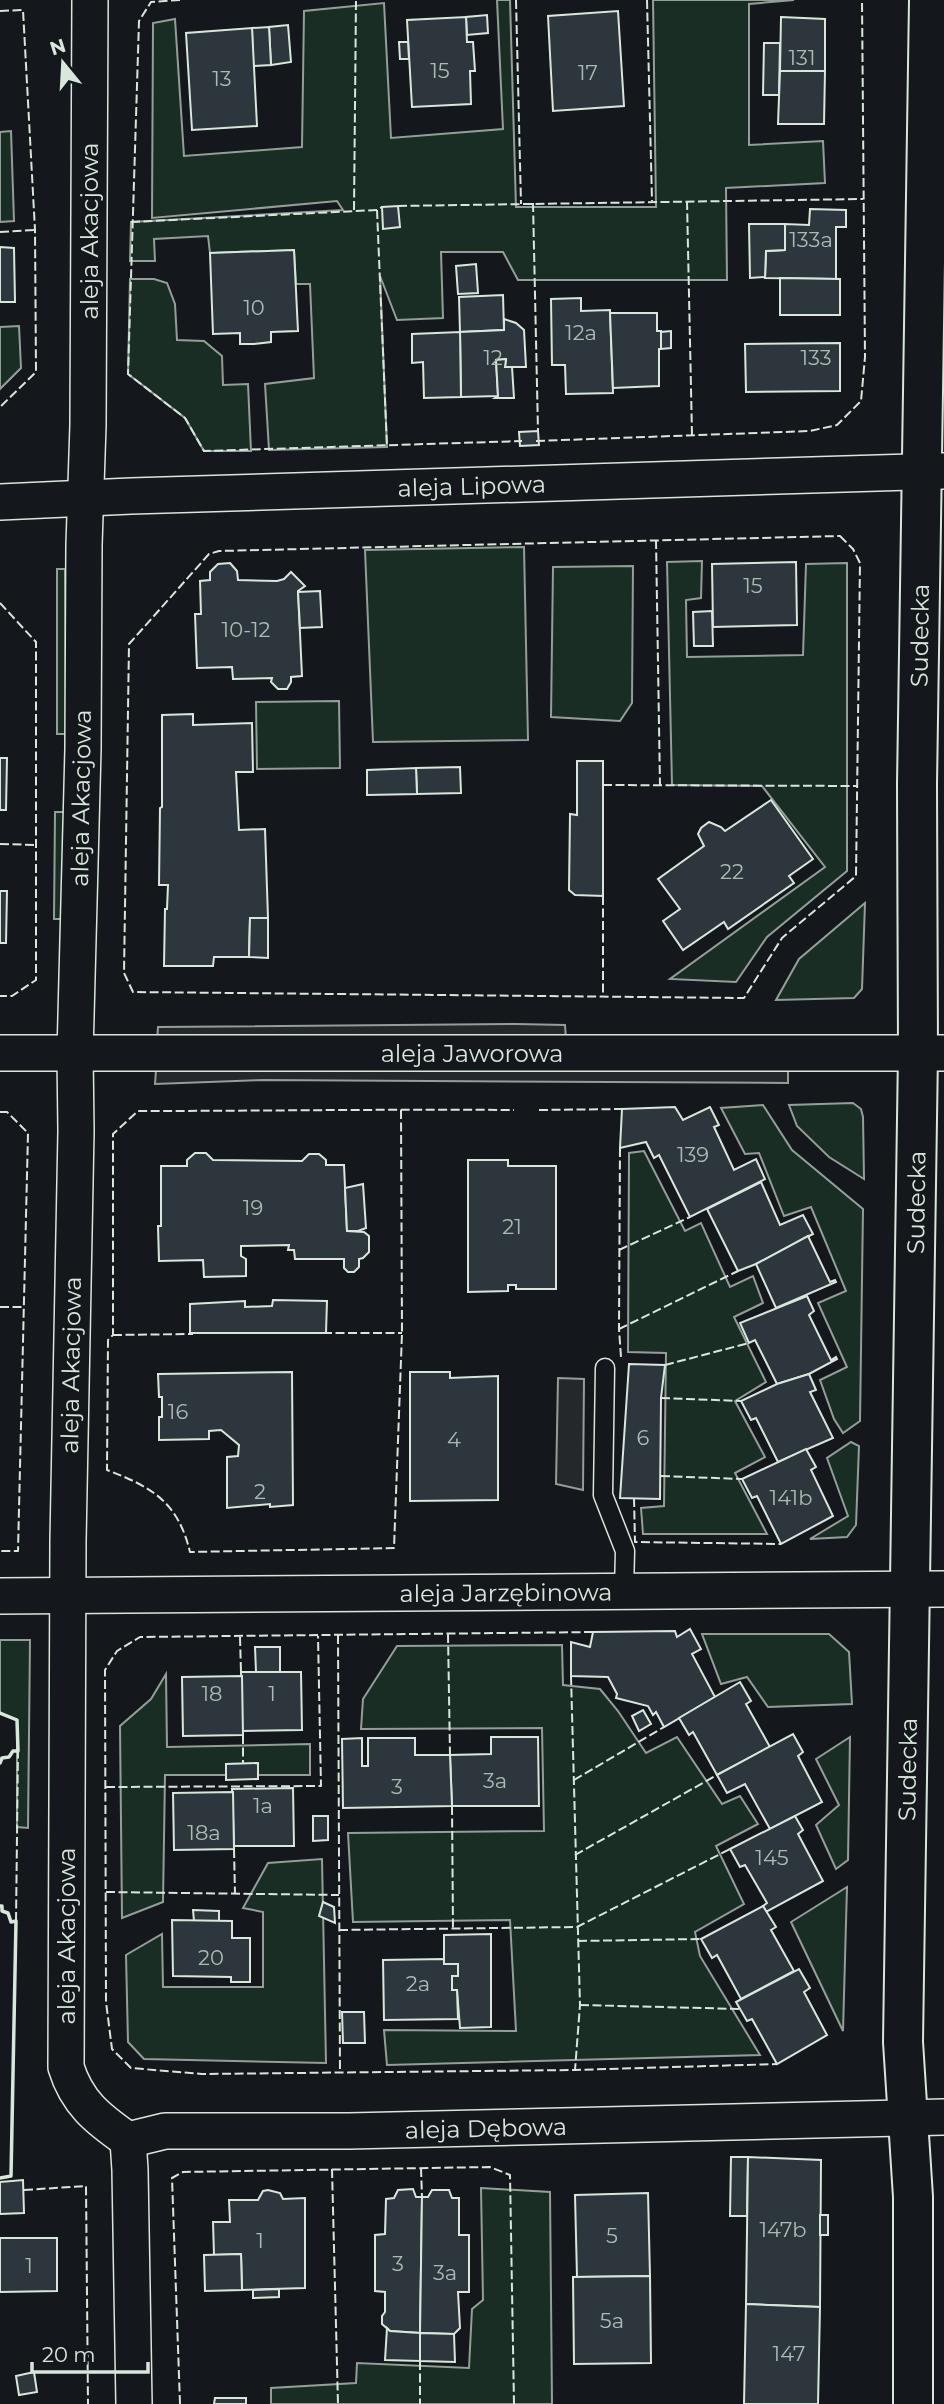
<svg xmlns="http://www.w3.org/2000/svg" width="944" height="2404" viewBox="0 0 944 2404" font-family="Montserrat,sans-serif">
  <style>
    .green { fill: #1a2d24; stroke: #939e99; stroke-width: 2 }
    .parking { fill: #24282b; stroke: #939e99; stroke-width: 2 }
    .building { fill: #2c363c; stroke: #d8e6dc; stroke-width: 2 }
    .lines { fill: none; stroke-linecap: round; stroke-linejoin: round }
    .lane-casing { stroke: #d8e6dc; stroke-width: 21 }
    .street-casing { stroke: #d8e6dc; stroke-width: 38 }
    .secondary-casing { stroke: #d8e6dc; stroke-width: 42 }
    .lane { stroke: #14181c; stroke-width: 18 }
    .street { stroke: #14181c; stroke-width: 35 }
    .secondary { stroke: #14181c; stroke-width: 38 }
    .fence { stroke: #d8e6dc; stroke-width: 2; stroke-dasharray: 9 3.5; stroke-linecap: butt }
    .wall { stroke: #d8e6dc; stroke-width: 3.5 }
    .labels { text-anchor: middle; dominant-baseline: central; stroke-width: 5; stroke-linejoin: round; paint-order: stroke }
    .number-label { font-size: 21px; fill: #adbab4 }
    .street-label { font-size: 24px; fill: #d8e6dc; stroke: #14181c }
  </style>
  <rect width="100%" height="100%" fill="#14181c"/>
  <!-- green -->
  <g class="green">
    <polygon points="497,0 510,0 516,207 656,207 653,0 794,0 749,4 749,145 823,141 825,183 726,188 727,280 518,280 503,252 441,252 443,318 397,320 380,276 387,447 269,450 265,384 314,378 310,284 296,284 294,250 210,253 208,236 154,239 155,261 130,261 131,222 343,210 337,201 152,218 153,23 175,19 184,156 302,147 304,11 384,3 391,138 503,129"/>
    <polygon points="11,131 14,221 0,222 0,132"/>
    <polygon points="130,279 154,279 167,283 175,304 177,340 204,341 222,356 223,385 248,384 251,451 204,451 185,418 128,374"/>
    <polygon points="19,326 21,368 0,389 0,327"/>
    <polygon points="524,547 528,740 373,742 365,550"/>
    <polygon points="702,561 701,598 686,600 687,657 803,655 806,564 847,563 847,871 767,937 736,982 670,979 825,867 762,786 672,785 667,562"/>
    <polygon points="633,566 632,703 620,721 551,717 553,567"/>
    <polygon points="57,569 65,569 66,734 57,734"/>
    <polygon points="339,701 340,768 257,769 256,702"/>
    <polygon points="55,812 66,812 63,919 54,919"/>
    <polygon points="865,903 862,989 854,998 776,1000 799,959"/>
    <polygon points="853,1103 861,1109 863,1117 864,1179 829,1157 797,1126 789,1105"/>
    <polygon points="763,1105 792,1150 863,1209 860,1421 843,1433 834,1419 820,1380 847,1367 818,1303 846,1291 811,1207 784,1216 759,1153 745,1154 721,1108"/>
    <polygon points="644,1151 685,1231 701,1223 730,1287 753,1276 763,1303 734,1317 766,1382 735,1401 765,1457 735,1473 767,1534 643,1534 641,1508 664,1506 666,1353 628,1352 629,1153"/>
    <polygon points="851,1442 859,1446 856,1525 847,1537 810,1539 848,1516 827,1458"/>
    <polygon points="702,1634 829,1634 849,1652 852,1704 768,1707 747,1677 721,1684"/>
    <polygon points="0,1640 30,1640 28,1828 17,1827 17,1720 0,1713"/>
    <polygon points="562,1645 563,1685 600,1689 618,1711 646,1753 677,1737 722,1804 740,1796 758,1824 716,1846 744,1904 695,1932 700,1956 760,2055 387,2065 384,2030 516,2031 510,1920 353,1922 348,1833 544,1831 542,1728 361,1729 363,1699 397,1646"/>
    <polygon points="166,1674 167,1747 310,1744 310,1775 165,1775 163,1902 122,1918 120,1726 151,1699"/>
    <polygon points="850,1737 848,1860 836,1869 816,1825 839,1805 816,1759"/>
    <polygon points="322,1859 326,2063 144,2059 128,2042 126,1955 162,1934 163,1987 263,1987 263,1912 243,1908 268,1863"/>
    <polygon points="847,1887 843,2031 791,1922"/>
    <polygon points="481,2188 550,2192 552,2404 271,2404 271,2388 356,2383 357,2363 469,2368 472,2309 483,2300"/>
  </g>
  <!-- parking -->
  <g class="parking">
    <polygon points="516,1024 565,1025 566,1040 157,1042 158,1027"/>
    <polygon points="517,1069 788,1069 788,1083 264,1080 155,1084 156,1070"/>
    <polygon points="558,1378 584,1379 583,1490 556,1484"/>
  </g>
  <!-- building -->
  <g class="building">
    <polygon points="618,11 624,106 553,111 548,16"/>
    <polygon points="487,15 488,33 467,35 466,17"/>
    <polygon points="466,17 467,42 473,42 475,71 470,71 471,104 412,107 407,20"/>
    <polygon points="781,17 825,19 825,71 780,71"/>
    <polygon points="288,25 291,62 271,65 269,27"/>
    <polygon points="269,27 271,65 253,66 252,28"/>
    <polygon points="252,28 257,126 192,130 186,33"/>
    <polygon points="399,42 408,42 409,59 400,59"/>
    <polygon points="764,43 780,43 779,95 763,95"/>
    <polygon points="780,71 825,71 824,124 778,124"/>
    <polygon points="398,206 400,227 383,229 382,207"/>
    <polygon points="810,209 846,210 846,227 836,227 836,279 765,278 766,251 785,250 785,224 809,225"/>
    <polygon points="749,224 785,224 785,250 766,251 765,277 750,278"/>
    <polygon points="0,247 14,248 15,302 0,302"/>
    <polygon points="294,250 298,331 271,332 271,342 254,344 240,344 240,333 213,334 210,253"/>
    <polygon points="476,264 478,293 458,294 456,266"/>
    <polygon points="780,278 840,279 840,315 780,315"/>
    <polygon points="503,295 504,330 460,332 459,297"/>
    <polygon points="581,298 581,311 610,310 613,393 566,394 565,365 552,365 551,299"/>
    <polygon points="610,313 657,313 657,331 661,331 661,349 659,349 659,386 613,388"/>
    <polygon points="504,319 516,323 524,330 526,367 505,367 506,359 496,360 498,396 461,397 460,332 504,330"/>
    <polygon points="671,331 671,348 661,349 661,332"/>
    <polygon points="460,332 461,397 424,398 423,362 412,363 412,334"/>
    <polygon points="840,343 840,391 746,392 745,344"/>
    <polygon points="506,359 505,367 512,367 514,398 495,398 498,396 496,360"/>
    <polygon points="538,431 539,445 520,446 519,432"/>
    <polygon points="796,562 797,625 713,627 712,564"/>
    <polygon points="230,563 237,571 238,580 277,581 284,579 291,572 305,586 298,591 302,676 291,677 291,682 287,689 278,689 271,682 272,678 233,679 232,667 197,668 195,614 201,614 200,581 210,580 210,572 218,564"/>
    <polygon points="320,591 322,627 300,628 298,592"/>
    <polygon points="712,611 713,646 694,646 693,612"/>
    <polygon points="193,714 193,725 252,723 253,772 236,772 239,830 265,829 268,918 250,918 249,957 214,957 213,966 164,966 165,909 167,909 168,885 159,885 160,808 162,807 162,715"/>
    <polygon points="0,758 7,758 6,810 0,810"/>
    <polygon points="577,761 603,761 603,896 575,895 569,890 570,814 577,815"/>
    <polygon points="460,767 461,793 417,794 416,768"/>
    <polygon points="416,768 417,794 367,795 367,770"/>
    <polygon points="771,800 813,859 789,876 794,883 728,929 724,922 683,950 663,921 680,909 658,879 704,846 698,834 701,828 709,822 721,827 725,831"/>
    <polygon points="0,891 7,891 6,943 0,943"/>
    <polygon points="250,918 268,918 268,958 249,957"/>
    <polygon points="675,1107 683,1120 710,1107 719,1125 714,1127 734,1170 756,1159 765,1179 690,1217 659,1155 654,1158 646,1142 620,1148 622,1109"/>
    <polygon points="195,1153 206,1153 213,1160 302,1161 309,1154 319,1154 326,1160 326,1165 344,1165 347,1231 364,1232 369,1236 369,1252 363,1258 359,1259 359,1267 354,1272 348,1272 344,1268 344,1259 295,1259 294,1250 288,1250 289,1245 241,1246 241,1256 246,1259 246,1276 204,1277 203,1260 159,1261 158,1226 161,1226 161,1166 187,1166 187,1160"/>
    <polygon points="468,1160 508,1160 508,1166 556,1166 556,1289 516,1289 516,1285 508,1285 508,1291 468,1292"/>
    <polygon points="761,1182 780,1225 803,1215 813,1234 756,1264 738,1271 707,1209"/>
    <polygon points="363,1184 366,1228 358,1231 347,1231 345,1188"/>
    <polygon points="808,1236 830,1282 835,1280 836,1282 776,1308 756,1264"/>
    <polygon points="807,1296 814,1311 809,1315 831,1360 836,1357 837,1359 809,1374 777,1384 755,1340 749,1343 740,1323"/>
    <polygon points="273,1300 327,1301 326,1333 190,1333 190,1304 245,1301 245,1307 272,1306"/>
    <polygon points="629,1364 665,1365 661,1398 660,1499 620,1498"/>
    <polygon points="292,1372 293,1505 270,1507 270,1504 227,1508 227,1457 238,1456 239,1445 221,1430 209,1431 209,1439 159,1440 159,1417 162,1417 162,1397 159,1397 158,1374"/>
    <polygon points="410,1372 450,1372 450,1378 498,1376 498,1500 410,1501"/>
    <polygon points="809,1374 816,1390 810,1392 833,1438 778,1462 756,1418 751,1420 741,1401 777,1384"/>
    <polygon points="806,1449 816,1467 811,1470 833,1516 781,1544 757,1496 752,1498 742,1479"/>
    <polygon points="690,1629 701,1649 692,1654 715,1697 664,1727 656,1712 653,1715 648,1706 616,1698 617,1694 608,1677 571,1676 571,1642 590,1647 593,1632 675,1631 677,1637"/>
    <polygon points="255,1647 280,1647 280,1672 256,1672"/>
    <polygon points="241,1672 301,1672 302,1730 242,1731"/>
    <polygon points="242,1676 243,1735 183,1736 182,1677"/>
    <polygon points="740,1682 751,1701 746,1704 770,1747 717,1775 693,1732 689,1735 679,1718"/>
    <polygon points="643,1710 651,1724 639,1731 632,1716"/>
    <polygon points="793,1734 803,1752 798,1756 822,1802 770,1829 745,1784 727,1793 717,1775"/>
    <polygon points="491,1737 538,1737 539,1806 452,1806 450,1755 491,1754"/>
    <polygon points="362,1738 362,1766 368,1766 368,1738 415,1738 415,1755 450,1755 452,1806 343,1808 342,1739"/>
    <polygon points="258,1763 258,1779 226,1780 226,1764"/>
    <polygon points="293,1788 294,1846 234,1846 232,1789"/>
    <polygon points="233,1792 234,1849 174,1850 173,1793"/>
    <polygon points="313,1816 328,1816 328,1840 313,1841"/>
    <polygon points="795,1816 803,1830 798,1834 823,1881 766,1912 763,1906 767,1903 745,1865 740,1867 730,1849"/>
    <polygon points="323,1902 334,1907 335,1923 319,1916"/>
    <polygon points="763,1906 776,1927 771,1930 794,1971 741,1999 717,1955 712,1958 701,1939"/>
    <polygon points="193,1910 219,1911 219,1921 194,1921"/>
    <polygon points="172,1920 232,1921 232,1938 250,1938 250,1982 231,1982 231,1977 173,1976"/>
    <polygon points="491,1934 491,2027 460,2028 457,1990 452,1990 452,1976 458,1976 458,1964 444,1964 444,1935"/>
    <polygon points="444,1959 444,1964 458,1964 458,1976 452,1976 452,1990 457,1990 458,2019 384,2020 383,1960"/>
    <polygon points="799,1969 810,1988 804,1992 827,2035 777,2064 752,2019 747,2021 736,2002"/>
    <polygon points="342,2012 364,2012 365,2043 343,2043"/>
    <polygon points="731,2157 748,2157 747,2216 730,2216"/>
    <polygon points="748,2157 821,2160 820,2307 746,2304"/>
    <polygon points="23,2180 24,2213 0,2214 0,2182"/>
    <polygon points="413,2189 416,2197 422,2197 420,2333 390,2331 382,2324 382,2316 385,2312 385,2292 375,2291 375,2235 385,2234 386,2199 394,2198 398,2190"/>
    <polygon points="268,2190 280,2193 283,2199 305,2198 305,2288 242,2290 241,2254 214,2255 213,2222 230,2222 229,2200 258,2200 263,2191"/>
    <polygon points="432,2190 449,2190 452,2198 459,2198 459,2235 469,2235 469,2292 458,2292 460,2328 454,2334 420,2333 422,2197 428,2197"/>
    <polygon points="648,2193 650,2276 577,2277 575,2195"/>
    <rect x="820" y="2215" width="8" height="20"/>
    <polygon points="0,2238 57,2238 57,2291 0,2292"/>
    <polygon points="241,2254 242,2290 205,2291 204,2255"/>
    <polygon points="650,2276 651,2363 574,2364 573,2277"/>
    <polygon points="279,2289 279,2297 253,2298 253,2290"/>
    <polygon points="746,2304 820,2307 818,2404 744,2404"/>
    <polygon points="387,2328 390,2331 420,2333 420,2361 385,2360"/>
    <polygon points="420,2333 454,2334 455,2362 420,2361"/>
    <polygon points="34,2372 37,2392 19,2395 16,2376"/>
    <polygon points="215,2398 246,2398 246,2404 214,2404"/>
  </g>
  <g class="lines">
    <defs>
      <polyline id="lane" points="605,1368 603,1495 625,1551 624,1590"/>
      <g id="street">
        <path d="M90 0 88 425 84 545 83 749 75 1054 76 1131 68 1541 66 2067C77 2103 98 2119 128 2140"/>
        <path id="s1" d="M0 502 131 496 944 471"/>
        <path id="s2" d="M0 1053H944"/>
        <path id="s3" d="M0 1596 944 1589"/>
        <path id="s4" d="M128 2140 165 2131H349L944 2117"/>
        <polyline points="128,2140 130,2170 134,2404"/>
      </g>
      <g id="secondary">
        <path id="s5" d="M913 2404V2197L903 2042 918 1053 917 784 929 0"/>
      </g>
    </defs>
    <!-- lane casing -->
    <use href="#lane" class="lane-casing"/>
    <!-- street casing -->
    <use href="#street" class="street-casing"/>
    <!-- secondary casing -->
    <use href="#secondary" class="secondary-casing"/>
    <!-- lane -->
    <use href="#lane" class="lane"/>
    <!-- street -->
    <use href="#street" class="street"/>
    <!-- secondary -->
    <use href="#secondary" class="secondary"/>
    <!-- fence -->
    <g class="fence">
      <polyline points="180,0 151,2 139,21 128,374 185,418 204,451 522,441"/>
      <polyline points="516,0 521,204"/>
      <polyline points="647,0 652,201"/>
      <polyline points="0,11 23,10 35,230 36,372 0,407"/>
      <polyline points="687,201 692,435"/>
      <polyline points="533,203 538,431"/>
      <polyline points="398,206 863,199"/>
      <polyline points="354,210 356,0"/>
      <polyline points="377,210 387,447"/>
      <polyline points="131,222 377,210 382,207"/>
      <polyline points="0,232 35,230"/>
      <polyline points="536,441 810,431 837,425 861,401 865,357 862,0"/>
      <polygon points="840,536 853,549 860,563 856,876 782,938 744,998 133,992 124,973 129,644 209,554 219,551"/>
      <polyline points="656,540 660,786"/>
      <polyline points="0,603 36,642 36,980 12,996 0,996"/>
      <polyline points="603,785 857,786"/>
      <polyline points="0,844 36,845"/>
      <polyline points="603,896 603,995"/>
      <path d="M401 1110 402 1333 394 1548 190 1552C178 1502 152 1487 107 1470L108 1340 113 1335V1134L138 1111C263 1111 388 1109 514 1110"/>
      <polyline points="539,1110 622,1109"/>
      <polyline points="0,1112 7,1112 28,1133 18,1551 0,1551"/>
      <polyline points="620,1148 619,1329 621,1357"/>
      <polyline points="619,1250 690,1217"/>
      <polyline points="0,1307 24,1307"/>
      <polyline points="619,1329 738,1271"/>
      <polyline points="323,1333 402,1333"/>
      <polyline points="113,1335 193,1334"/>
      <polyline points="665,1365 749,1343"/>
      <polyline points="661,1398 741,1401"/>
      <polyline points="661,1476 742,1479"/>
      <polyline points="634,1498 635,1542 781,1544"/>
      <polyline points="593,1632 140,1637 117,1651 105,1670 106,2002 112,2049 131,2068 202,2074 575,2070 777,2064"/>
      <polyline points="448,1634 450,1755"/>
      <polyline points="338,1635 340,2073"/>
      <polyline points="240,1637 241,1672"/>
      <polyline points="571,1676 580,2005 575,2070"/>
      <polyline points="243,1735 243,1763"/>
      <polyline points="574,1780 664,1727"/>
      <polyline points="106,1787 321,1786 318,1636"/>
      <polyline points="452,1806 453,1928"/>
      <polyline points="234,1849 235,1894"/>
      <polyline points="575,1855 717,1775"/>
      <polyline points="106,1892 339,1895"/>
      <polyline points="16,1921 18,1751"/>
      <polyline points="339,1930 577,1927 730,1849"/>
      <polyline points="578,1941 701,1939"/>
      <polyline points="580,2005 740,2009"/>
      <polyline points="421,2168 422,2197"/>
      <polyline points="332,2169 338,2404"/>
      <polyline points="24,2190 86,2186 88,2404"/>
      <polyline points="420,2361 420,2404"/>
      <polyline points="180,2404 172,2178 183,2172 490,2167 510,2175 514,2404"/>
    </g>
    <!-- wall -->
    <g class="wall">
      <polyline points="0,1713 17,1720 18,1751 13,1751 9,1757 2,1758 0,1763"/>
      <polyline points="0,1906 2,1906 2,1911 8,1913 11,1922 16,1921 11,2176 0,2178"/>
    </g>
  </g>
  <g class="labels">
    <!-- number labels -->
    <g class="number-label">
      <text x="802" y="57">131</text>
      <text x="440" y="70">15</text>
      <text x="588" y="72">17</text>
      <text x="222" y="78">13</text>
      <text x="811" y="239">133a</text>
      <text x="254" y="307">10</text>
      <text x="581" y="332">12a</text>
      <text x="493" y="357">12</text>
      <text x="816" y="357">133</text>
      <text x="753" y="585">15</text>
      <text x="246" y="629">10-12</text>
      <text x="732" y="871">22</text>
      <text x="693" y="1154">139</text>
      <text x="253" y="1207">19</text>
      <text x="512" y="1226">21</text>
      <text x="178" y="1411">16</text>
      <text x="643" y="1437">6</text>
      <text x="454" y="1439">4</text>
      <text x="260" y="1491">2</text>
      <text x="791" y="1497">141b</text>
      <text x="212" y="1693">18</text>
      <text x="272" y="1693">1</text>
      <text x="495" y="1780">3a</text>
      <text x="397" y="1786">3</text>
      <text x="263" y="1805">1a</text>
      <text x="204" y="1832">18a</text>
      <text x="772" y="1857">145</text>
      <text x="211" y="1957">20</text>
      <text x="418" y="1983">2a</text>
      <text x="783" y="2229">147b</text>
      <text x="612" y="2235">5</text>
      <text x="260" y="2240">1</text>
      <text x="398" y="2263">3</text>
      <text x="29" y="2265">1</text>
      <text x="445" y="2272">3a</text>
      <text x="612" y="2320">5a</text>
      <text x="789" y="2353">147</text>
    </g>
    <!-- street labels -->
    <g class="street-label">
      <text transform="translate(89 231) rotate(-90)">aleja Akacjowa</text>
      <text stroke="none"><textPath href="#s1" startOffset="472">aleja Lipowa</textPath></text>
      <text stroke="none"><textPath href="#s5" startOffset="1769">Sudecka</textPath></text>
      <text transform="translate(81 798) rotate(-89)">aleja Akacjowa</text>
      <text stroke="none"><textPath href="#s2" startOffset="472">aleja Jaworowa</textPath></text>
      <text stroke="none"><textPath href="#s5" startOffset="1202">Sudecka</textPath></text>
      <text transform="translate(71 1365) rotate(-89)">aleja Akacjowa</text>
      <text stroke="none"><textPath href="#s3" startOffset="506">aleja Jarzębinowa</textPath></text>
      <text stroke="none"><textPath href="#s5" startOffset="635">Sudecka</textPath></text>
      <text transform="translate(66 1936) rotate(-90)">aleja Akacjowa</text>
      <text stroke="none"><textPath href="#s4" startOffset="359">aleja Dębowa</textPath></text>
    </g>
  </g>
  <!-- north arrow -->
  <g transform="translate(63 63) rotate(342)" stroke="#14181c" stroke-width="5" paint-order="stroke">
  <path d="M0-5L12 26L0 18L-12 26Z" fill="#d8e6dc"/>
  <text y="-10" font-size="19" font-weight="bold" text-anchor="middle" fill="#d8e6dc">N</text>
  </g>
  <!-- scale -->
  <path d="M32 2362v10h116v-10" fill="none" stroke="#d8e6dc" stroke-width="3.5"/>
  <text x="42" y="2362" font-size="21" fill="#d8e6dc" stroke="#14181c" stroke-width="5" paint-order="stroke">20 m</text>
</svg>
